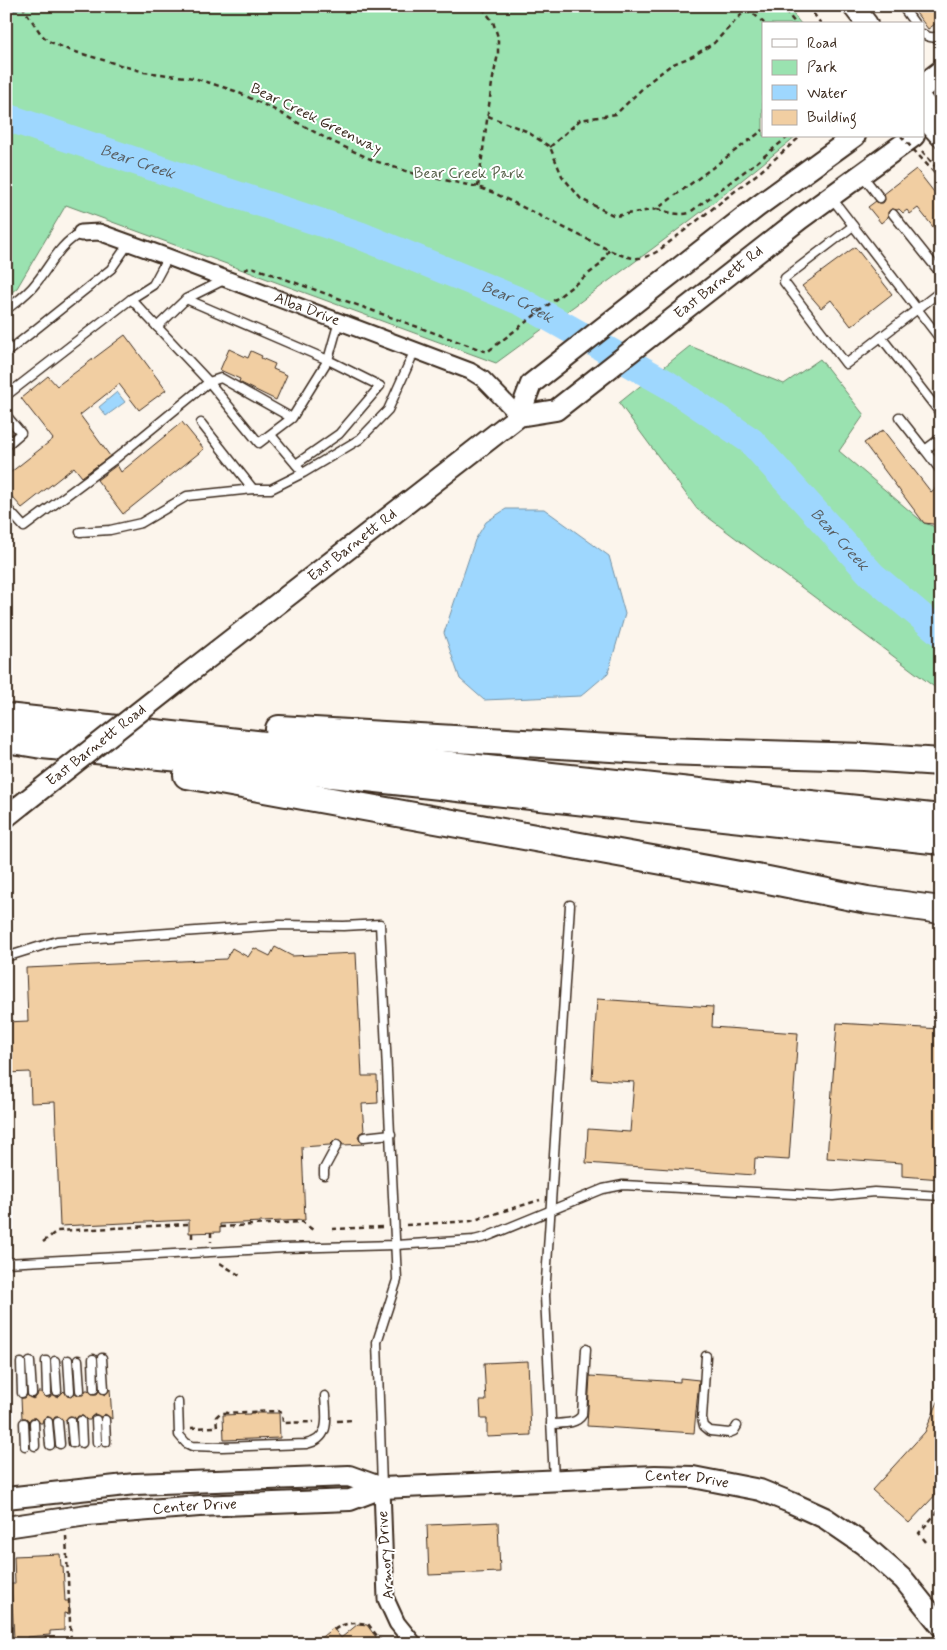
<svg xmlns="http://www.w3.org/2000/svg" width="947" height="1650" viewBox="0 0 947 1650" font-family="Mynerve,sans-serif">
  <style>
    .green { fill: #9ae2b0; stroke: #6a8667 }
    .water { fill: #9ed7fe; stroke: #7692a4 }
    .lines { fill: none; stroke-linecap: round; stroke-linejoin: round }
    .stream { stroke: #7692a4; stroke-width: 4.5 }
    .river { stroke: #9ed7fe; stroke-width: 28 }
    .building { fill: #f1cea2; stroke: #3b2a1e }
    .lane-casing { stroke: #3b2a1e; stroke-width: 11 }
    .street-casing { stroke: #3b2a1e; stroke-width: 19 }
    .secondary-casing { stroke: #3b2a1e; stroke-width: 24 }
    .primary-casing { stroke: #3b2a1e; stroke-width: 26 }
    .highway-casing { stroke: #3b2a1e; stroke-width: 30 }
    .path { stroke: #3b2a1e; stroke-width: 2.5; stroke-dasharray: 5 4; stroke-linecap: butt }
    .lane { stroke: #fff; stroke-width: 8 }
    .street { stroke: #fff; stroke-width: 15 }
    .secondary { stroke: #fff; stroke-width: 20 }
    .primary { stroke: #fff; stroke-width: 22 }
    .highway { stroke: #fff; stroke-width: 26 }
    .secondary-bridge-casing { stroke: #3b2a1e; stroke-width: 24; stroke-linecap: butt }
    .path-bridge { stroke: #3b2a1e; stroke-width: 2.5; stroke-dasharray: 5 4; stroke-linecap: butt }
    .secondary-bridge { stroke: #fff; stroke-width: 20 }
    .labels { text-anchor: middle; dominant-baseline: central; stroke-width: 4; stroke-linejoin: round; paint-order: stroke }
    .street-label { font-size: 15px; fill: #3b2a1e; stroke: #fff }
    .park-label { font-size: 15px; fill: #58614a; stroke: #fff }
    .water-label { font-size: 16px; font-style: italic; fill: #595e61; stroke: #fff }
  </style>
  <rect width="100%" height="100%" fill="#fcf5ec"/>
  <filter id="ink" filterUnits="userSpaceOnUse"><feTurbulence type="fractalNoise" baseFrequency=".02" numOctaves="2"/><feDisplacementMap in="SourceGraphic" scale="10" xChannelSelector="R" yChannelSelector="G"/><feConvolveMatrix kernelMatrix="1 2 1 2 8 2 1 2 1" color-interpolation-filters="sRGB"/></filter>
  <g filter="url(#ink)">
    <!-- green -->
    <g class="green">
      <path d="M6 6H787L801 24H763V136H796C700 217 597 289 496 363L66 205 17 288 6 297Z"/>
      <polygon points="690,346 784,384 820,359 864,415 839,451 924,523 941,529 941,692 697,509 619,403"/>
    </g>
    <!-- water -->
    <g class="water">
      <polygon points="117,392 125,402 106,416 99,407"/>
      <polygon points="506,509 544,509 609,556 625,614 608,673 581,696 484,700 460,679 444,633 475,540 486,522"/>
    </g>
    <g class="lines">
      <!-- stream -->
      <g class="stream">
        <polyline points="50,6 76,9 82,6"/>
        <polyline points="344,6 360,11 389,6"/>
        <polyline points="6,12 23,6"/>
        <polyline points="936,629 941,627"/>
      </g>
      <!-- river -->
      <path class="river" id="s1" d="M6 117 197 182 359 235 522 302 667 384 751 441 872 575 941 633"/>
    </g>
    <!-- building -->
    <g class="building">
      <polygon points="911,6 941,6 941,20 928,29"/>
      <polygon points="916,169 941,201 941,237 918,208 910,214 907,210 903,213 899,209 897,210 892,209 888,212 888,217 881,223 868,207 876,201 878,203 883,203 885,200 884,194"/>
      <polygon points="855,247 892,294 851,326 831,300 821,308 802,286"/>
      <polygon points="125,335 166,390 139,410 119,384 80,415 110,456 82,477 74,467 22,508 6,490 6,476 53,439 21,398 48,376 57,386"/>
      <polygon points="229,349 248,358 251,351 262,356 261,358 275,364 273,369 287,375 276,400 239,382 240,379 220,370"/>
      <polygon points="182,422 204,449 123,514 97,480 117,465 121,472"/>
      <polygon points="883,430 931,492 941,484 941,525 924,523 864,443"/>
      <polygon points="275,947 292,956 356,953 362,1076 377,1076 378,1103 362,1104 364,1131 360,1133 358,1137 360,1141 364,1144 343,1145 340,1140 336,1139 330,1145 302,1147 305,1220 220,1224 220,1232 189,1233 189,1220 60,1226 55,1102 31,1103 30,1072 6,1073 6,1022 28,1021 26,968 226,959 232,948 248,957 254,948 270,956"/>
      <polygon points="597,999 713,1007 712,1027 798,1033 789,1160 755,1158 754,1175 586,1163 588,1129 630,1132 634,1082 592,1079"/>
      <polygon points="837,1023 941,1029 941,1179 902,1176 902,1163 827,1158"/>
      <polygon points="528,1361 531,1435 487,1437 487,1419 481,1419 480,1401 486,1401 484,1363"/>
      <polygon points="590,1376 680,1382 680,1378 699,1380 694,1433 587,1426"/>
      <polygon points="110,1389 112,1419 105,1414 101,1417 95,1414 91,1417 90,1420 87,1420 83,1416 78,1416 76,1419 70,1416 64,1421 60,1417 55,1417 53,1420 47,1416 43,1419 42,1423 40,1423 36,1418 31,1418 29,1421 26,1418 22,1418 21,1398 25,1398 27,1395 33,1399 37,1396 38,1392 41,1392 45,1397 50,1397 52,1394 58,1397 64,1391 67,1396 71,1397 75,1393 78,1395 83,1395 86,1390 88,1390 92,1394 97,1394 99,1391 105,1395"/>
      <polygon points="941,1395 941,1489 909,1523 872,1490 925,1432"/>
      <polygon points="250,1413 279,1413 280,1438 224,1440 223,1415 250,1414"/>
      <polygon points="498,1522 500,1572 429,1575 427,1525"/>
      <polygon points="60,1554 61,1566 63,1566 65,1601 69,1601 70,1614 64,1613 64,1630 50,1631 50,1635 27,1637 27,1639 14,1639 11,1584 15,1584 14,1556"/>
      <polygon points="358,1624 367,1625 381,1644 313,1644 333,1628 341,1638"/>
    </g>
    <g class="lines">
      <defs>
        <g id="lane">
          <polyline points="902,6 915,24"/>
          <path d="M923 34C929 38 935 39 941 34"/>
          <polyline points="862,175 880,198"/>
          <polyline points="831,197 941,340"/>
          <polyline points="893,214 941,274"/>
          <polyline points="853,226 785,278 784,282 846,364 881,337"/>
          <polyline points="941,291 881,337 941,414"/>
          <polyline points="186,299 328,360 292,418 259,443 209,382 221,378 292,418"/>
          <path d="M6 310C17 301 28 294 36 283 51 265 59 244 81 233"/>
          <polyline points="157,327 186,299 224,280"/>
          <polyline points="6,353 111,269 129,243"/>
          <polyline points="6,401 7,395 131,299 153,285 168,257"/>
          <polyline points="6,415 21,433 6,446"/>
          <polyline points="899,417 925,450"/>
          <polyline points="201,423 253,489"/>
          <polyline points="271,435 299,468"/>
          <polyline points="941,438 925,450 941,471"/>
          <polyline points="296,464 339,434 380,386 328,360 339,321"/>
          <polyline points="6,507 24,527 115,459 209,382 131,299"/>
          <polyline points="80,532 110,530 141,523 187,496 253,489 271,489 303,473 360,439 388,410 415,350"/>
          <polyline points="6,957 57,941 280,925 344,926 380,924 397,1280 377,1342 382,1486"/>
          <polyline points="364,1137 391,1134"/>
          <polyline points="324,1175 324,1169 337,1145"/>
          <polyline points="6,1263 283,1248 396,1245 474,1240 486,1237 603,1189 623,1185 833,1196 874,1192 941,1196"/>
          <polyline points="706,1356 702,1418 704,1426 710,1431 729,1433 734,1431 737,1426"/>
          <polyline points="102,1358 104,1389"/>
          <polyline points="93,1359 94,1389"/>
          <polyline points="68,1360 70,1391"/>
          <polyline points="78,1360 80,1390"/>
          <polyline points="46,1361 47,1392"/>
          <polyline points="55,1361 57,1391"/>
          <polyline points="30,1362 32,1393"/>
          <polyline points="21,1363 22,1393"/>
          <path d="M178 1402 179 1435 186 1443 192 1446 222 1447 306 1444C332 1439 326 1416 325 1396"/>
          <polyline points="96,1420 97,1442"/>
          <polyline points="105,1420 106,1442"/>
          <polyline points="71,1421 73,1443"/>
          <polyline points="81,1421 82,1443"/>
          <polyline points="48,1422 50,1445"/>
          <polyline points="58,1422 60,1444"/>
          <polyline points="24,1423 25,1446"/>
          <polyline points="34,1423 35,1446"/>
          <path d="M551 1424C561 1423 576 1425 582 1415L586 1349"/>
          <polyline points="554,1480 545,1296 570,905"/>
        </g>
        <g id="street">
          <path id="s2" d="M81 233 99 232 168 257 470 371 483 379 519 416"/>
          <polyline points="382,1488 386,1599 397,1623 414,1644"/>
        </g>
        <g id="secondary">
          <polyline points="853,6 867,24"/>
          <polyline points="519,416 531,384 757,207 855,136"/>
          <path id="s3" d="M186 675 519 416 556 410 800 219 914 136"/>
          <polyline points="6,817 21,805"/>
          <polyline points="6,1498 135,1484 349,1476 382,1488"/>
          <path id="s4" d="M6 1527 87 1515 199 1506 350 1500 382 1488 655 1476 693 1477 760 1490 792 1503 825 1518 863 1544 904 1580 941 1626"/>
        </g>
        <g id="primary">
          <polyline points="923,86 941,72"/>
          <polyline points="923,103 931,124 941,135"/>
        </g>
        <g id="highway">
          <polyline points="6,717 941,818"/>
          <polyline points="279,729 663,751 864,757 941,762"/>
          <polyline points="6,739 42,745 202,760 941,841"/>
          <polyline points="187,775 768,880 867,900 941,910"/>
        </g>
      </defs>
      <!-- lane casing -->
      <use href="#lane" class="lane-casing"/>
      <!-- street casing -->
      <use href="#street" class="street-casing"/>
      <!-- secondary casing -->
      <use href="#secondary" class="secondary-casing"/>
      <!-- primary casing -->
      <use href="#primary" class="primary-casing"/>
      <!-- highway casing -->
      <use href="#highway" class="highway-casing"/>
      <!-- path -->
      <g class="path">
        <path d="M22 6 41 34 48 41 69 50 144 72 194 78 235 91 273 109 329 140 375 161 415 174 478 187 494 193 609 250C628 258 639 263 658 251L761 171 801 136"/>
        <path d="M777 6C785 9 790 17 796 24"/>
        <polyline points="808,6 821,24"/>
        <polyline points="745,11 755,15 765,24"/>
        <polyline points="488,116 526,131 550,147 562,176 581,199 615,216 657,209 763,130"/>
        <polyline points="550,147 580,120 616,114 649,82 671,65 693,56 714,43 741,15 754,6"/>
        <polyline points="922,151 935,166 941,168"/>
        <polyline points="478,187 492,83 498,54 498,37 493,22 481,6"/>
        <path d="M657 209C668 212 677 216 689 213L757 162 789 136"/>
        <polyline points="244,270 252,267 487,352 600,265 609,250"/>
        <polyline points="406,1225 471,1221 540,1200"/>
        <polyline points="220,1227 302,1222 313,1230"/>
        <polyline points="332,1229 383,1227"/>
        <polyline points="211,1232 211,1242"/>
        <polyline points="192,1233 192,1241"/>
        <polyline points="43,1242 57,1231 189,1224"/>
        <polyline points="220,1263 242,1277"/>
        <polyline points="337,1421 353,1420"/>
        <polyline points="191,1428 217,1427 216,1417 220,1413 278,1411 282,1413 283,1423 314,1422"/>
        <polyline points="66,1536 71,1644"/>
        <polyline points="926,1542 919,1533 941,1508"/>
        <path d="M334 1630C345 1622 355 1622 368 1624L383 1644"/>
      </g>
      <!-- lane -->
      <use href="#lane" class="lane"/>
      <!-- street -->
      <use href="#street" class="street"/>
      <!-- secondary -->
      <use href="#secondary" class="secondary"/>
      <!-- primary -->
      <use href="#primary" class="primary"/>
      <!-- highway -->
      <use href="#highway" class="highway"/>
      <defs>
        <g id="secondary-bridge">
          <path id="s5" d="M21 805 186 675"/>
        </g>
      </defs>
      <!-- secondary-bridge casing -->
      <use href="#secondary-bridge" class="secondary-bridge-casing"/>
      <!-- path-bridge -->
      <polyline class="path-bridge" points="901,136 941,180"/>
      <!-- secondary-bridge -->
      <use href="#secondary-bridge" class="secondary-bridge"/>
    </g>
  </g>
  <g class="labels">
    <!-- street labels -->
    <g class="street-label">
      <text transform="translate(316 119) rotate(26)">Bear Creek Greenway</text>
      <text stroke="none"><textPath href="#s3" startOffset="666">East Barnett Rd</textPath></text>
      <text stroke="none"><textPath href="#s2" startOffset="240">Alba Drive</textPath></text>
      <text stroke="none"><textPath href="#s3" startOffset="211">East Barnett Rd</textPath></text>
      <text stroke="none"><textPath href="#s5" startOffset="96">East Barnett Road</textPath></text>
      <text stroke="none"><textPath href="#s4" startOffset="685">Center Drive</textPath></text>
      <text stroke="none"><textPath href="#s4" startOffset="190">Center Drive</textPath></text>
      <text transform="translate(386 1555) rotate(-94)">Armory Drive</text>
    </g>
    <!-- park labels -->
    <g class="park-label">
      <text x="469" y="174">Bear Creek Park</text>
    </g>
    <!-- water labels -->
    <g class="water-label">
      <text stroke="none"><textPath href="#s1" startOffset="139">Bear Creek</textPath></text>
      <text stroke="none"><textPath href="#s1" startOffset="544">Bear Creek</textPath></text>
      <text stroke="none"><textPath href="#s1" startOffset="949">Bear Creek</textPath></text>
    </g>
  </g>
  <!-- margin -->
  <rect width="947" height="1650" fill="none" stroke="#fff" stroke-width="25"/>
  <rect x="12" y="12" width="922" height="1625" fill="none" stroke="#3b2a1e" stroke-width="2" filter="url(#ink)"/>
  <!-- legend -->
  <rect x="762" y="22" width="162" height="115" fill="#ffffff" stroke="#b1aaa5"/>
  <rect x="772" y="39" width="25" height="8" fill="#ffffff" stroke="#b1aaa5"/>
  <text x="807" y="48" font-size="15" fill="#3b2a1e">Road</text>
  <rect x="772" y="60" width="25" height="15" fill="#9ae2b0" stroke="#b1aaa5"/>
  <text x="807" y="72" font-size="15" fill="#3b2a1e">Park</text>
  <rect x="772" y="85" width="25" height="15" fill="#9ed7fe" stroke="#b1aaa5"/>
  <text x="807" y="98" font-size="15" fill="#3b2a1e">Water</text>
  <rect x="772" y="110" width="25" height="15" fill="#f1cea2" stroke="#b1aaa5"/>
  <text x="807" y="122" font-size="15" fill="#3b2a1e">Building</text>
</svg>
